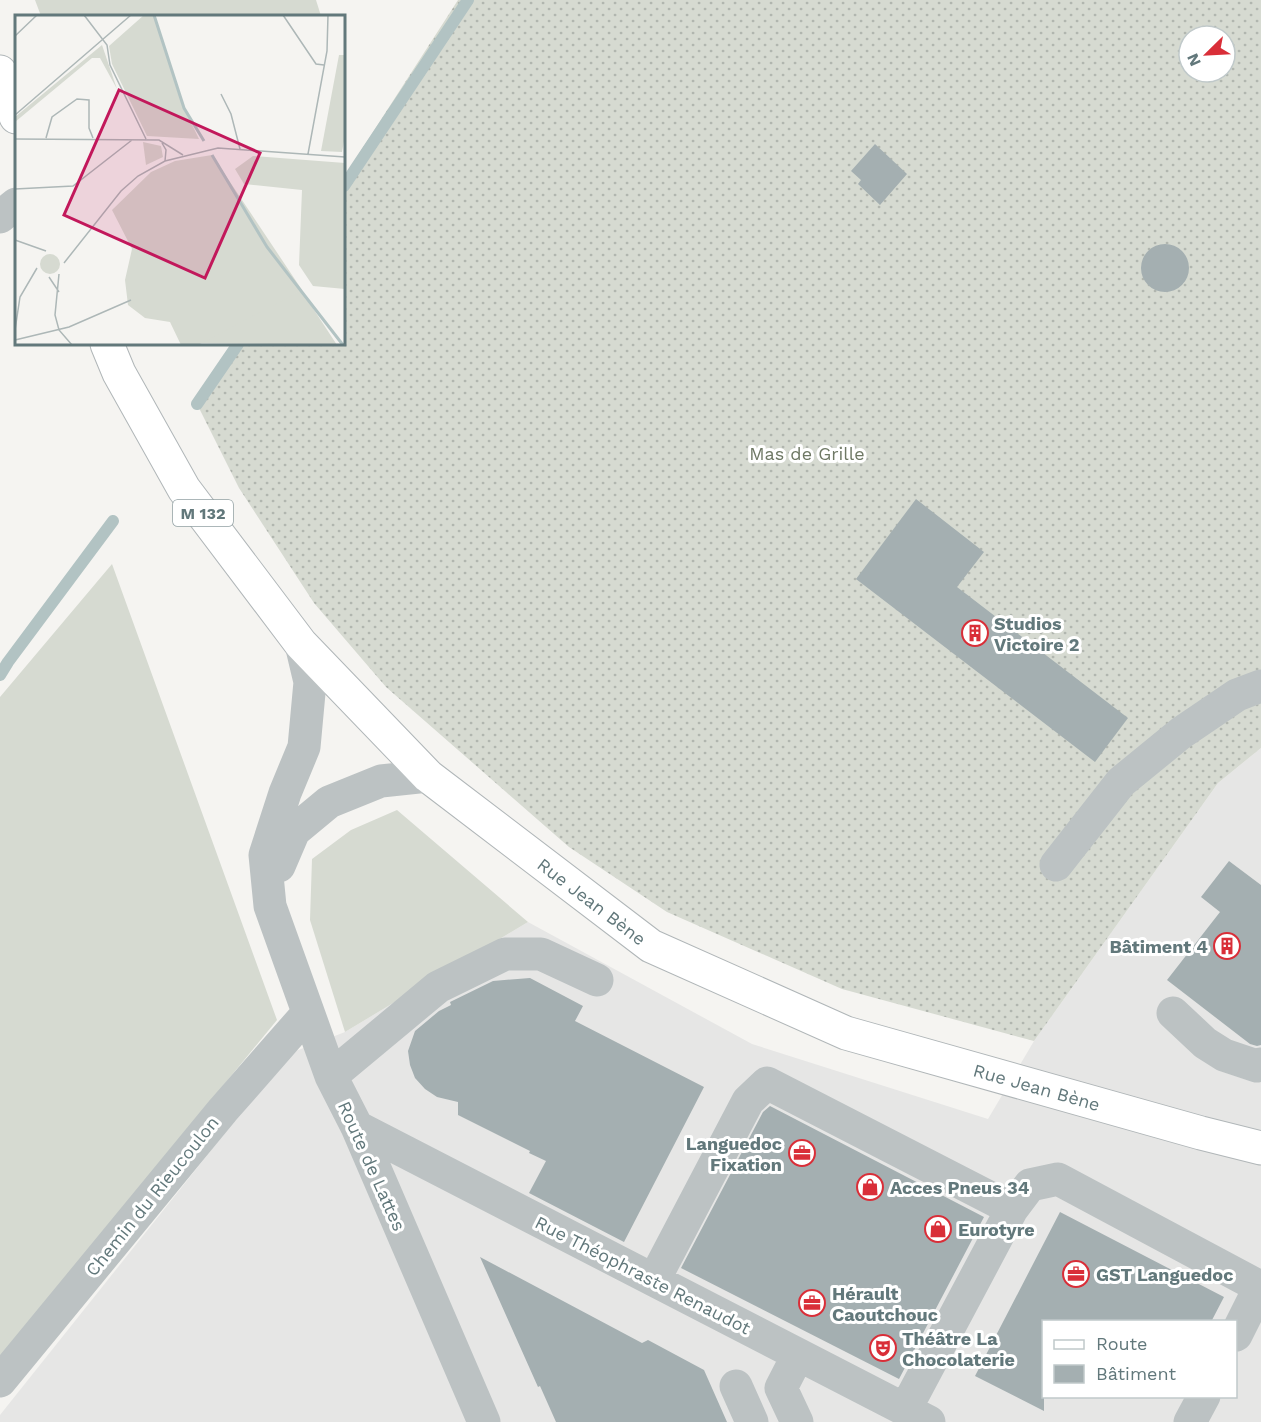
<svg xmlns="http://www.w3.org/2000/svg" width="1261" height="1422" font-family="'Work Sans',sans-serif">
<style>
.built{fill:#e6e6e5;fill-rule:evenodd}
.grass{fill:#d6dad1}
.garden{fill:url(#garden-dots);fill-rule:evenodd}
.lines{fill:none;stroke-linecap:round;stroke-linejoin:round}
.stream{stroke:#b2c3c3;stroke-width:12}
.building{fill:#a4afb1}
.major-casing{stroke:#b0b6b8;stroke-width:35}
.minor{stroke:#bcc2c3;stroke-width:33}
.major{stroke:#fff;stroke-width:33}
.labels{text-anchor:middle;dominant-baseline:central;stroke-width:6;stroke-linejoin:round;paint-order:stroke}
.shield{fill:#fff;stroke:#91a0a3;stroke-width:1.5}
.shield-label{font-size:16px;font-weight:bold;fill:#62787b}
.park-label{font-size:18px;fill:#6e7864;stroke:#fff}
.poi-label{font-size:18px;font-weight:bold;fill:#62787b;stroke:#fff;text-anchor:start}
.street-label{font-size:18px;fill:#62787b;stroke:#fff}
.inset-river{fill:none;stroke:#b2c3c3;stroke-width:3}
.inset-road{fill:none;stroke:#adb7b7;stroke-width:1.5}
.view{fill:#c2185b;fill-opacity:0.15;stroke:#c2185b;stroke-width:3}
.inset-edge{fill:none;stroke:#62787b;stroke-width:3}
</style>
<defs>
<pattern id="garden-dots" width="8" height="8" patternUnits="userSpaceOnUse" patternTransform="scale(1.5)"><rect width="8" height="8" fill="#d6dad1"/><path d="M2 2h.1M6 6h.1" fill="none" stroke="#b1b6af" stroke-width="1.8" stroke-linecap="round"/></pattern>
</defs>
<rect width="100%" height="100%" fill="#f5f4f1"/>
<!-- built -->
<path class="built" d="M1261,748V1422H0V1415L288,1054L345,1032L528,922L752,1044L988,1119L1034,1041L1218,783ZM1044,1322H1236V1396H1044Z"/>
<!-- grass -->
<path class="grass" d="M35,0H316L321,16H41Z
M112,564L277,1020L0,1358V697Z
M397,810L528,922L345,1032L310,920L312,859L351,830Z"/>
<!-- garden -->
<path class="garden" d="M458,0H1261V748L1218,783L1034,1041L842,989L667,912L569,847L386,687L314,603L239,488L197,404L236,344H344V177ZM1189,36H1225V72H1189Z"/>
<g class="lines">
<!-- stream -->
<path class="stream" d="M344,186L468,0
M197,404L238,344
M0,675L8,662L113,521"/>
</g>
<!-- building -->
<path class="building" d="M875,144L907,174L880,205L858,184L861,180L851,171Z
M1141 268a24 24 0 1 1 48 0a24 24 0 1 1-48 0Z
M916,499L984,552L957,587L1128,718L1095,762L856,579Z
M1229,861L1261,885V1045L1257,1046L1250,1044L1167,980L1220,912L1201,897Z
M530,978L583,1006L575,1021L704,1087L624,1242L529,1193L546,1161L529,1153L530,1151L458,1115V1102L437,1097L425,1089L415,1078L410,1065L408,1051L415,1031L439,1011L451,1005L450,1002L493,981Z
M770,1106L984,1217L899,1379L681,1268L763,1112Z
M1060,1212L1224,1297L1211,1322H1044V1411L975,1376Z
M480,1257L642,1343L648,1340L704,1370L727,1422H556L540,1386L538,1387Z"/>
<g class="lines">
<defs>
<g id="major">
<path d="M0,72L16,117"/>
<path id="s1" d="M107,344L119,373L184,489L301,644L428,776L651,946L846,1033L1201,1133L1261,1148"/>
</g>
</defs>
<!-- major casing -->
<use href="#major" class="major-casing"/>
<!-- minor -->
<path class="minor" d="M0,217L16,204
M301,644L310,682L304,747L285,793L265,855L270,906L331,1076L357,1127L484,1422
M1056,865L1121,782L1181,733L1237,695L1261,686
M279,866L294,831L329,802L381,781L428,776
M1173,1013L1205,1043L1224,1055L1257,1066L1261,1064
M331,1076L438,987L505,954H541L597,980
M357,1127L929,1422
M654,1280L748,1101L767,1083L1012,1209
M0,1381L223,1110L308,1013
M736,1386L752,1422
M905,1410L1012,1209L1030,1185L1058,1179L1260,1287L1236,1335
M797,1422L781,1388L798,1355
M1190,1422L1204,1396"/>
<!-- major -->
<use href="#major" class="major"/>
</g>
<!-- icons -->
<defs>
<symbol id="building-ring" viewBox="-11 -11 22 22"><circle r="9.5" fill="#fff" stroke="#d92e38" stroke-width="1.5"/><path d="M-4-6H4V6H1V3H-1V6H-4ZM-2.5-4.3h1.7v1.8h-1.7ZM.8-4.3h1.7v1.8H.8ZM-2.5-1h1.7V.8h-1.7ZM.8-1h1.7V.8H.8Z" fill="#d92e38"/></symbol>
<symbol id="office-ring" viewBox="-11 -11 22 22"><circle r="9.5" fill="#fff" stroke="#d92e38" stroke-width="1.5"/><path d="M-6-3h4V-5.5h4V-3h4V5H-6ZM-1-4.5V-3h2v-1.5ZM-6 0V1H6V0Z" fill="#d92e38"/></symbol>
<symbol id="shop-ring" viewBox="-11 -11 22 22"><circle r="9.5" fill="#fff" stroke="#d92e38" stroke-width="1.5"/><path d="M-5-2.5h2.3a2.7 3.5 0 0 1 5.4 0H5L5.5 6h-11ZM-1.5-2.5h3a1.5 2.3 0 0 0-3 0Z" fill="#d92e38"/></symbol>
<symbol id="theatre-ring" viewBox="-11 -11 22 22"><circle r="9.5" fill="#fff" stroke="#d92e38" stroke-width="1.5"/><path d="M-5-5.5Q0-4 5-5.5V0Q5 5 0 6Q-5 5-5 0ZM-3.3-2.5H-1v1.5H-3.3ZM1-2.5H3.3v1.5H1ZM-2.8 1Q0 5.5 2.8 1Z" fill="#d92e38"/></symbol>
</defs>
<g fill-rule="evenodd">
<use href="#building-ring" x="960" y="618" width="30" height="30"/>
<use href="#building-ring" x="1212" y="931" width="30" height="30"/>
<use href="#office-ring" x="787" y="1138" width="30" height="30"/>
<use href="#shop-ring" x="855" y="1172" width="30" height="30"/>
<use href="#shop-ring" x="923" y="1214" width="30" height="30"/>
<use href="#office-ring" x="1061" y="1259" width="30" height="30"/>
<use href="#office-ring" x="797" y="1288" width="30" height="30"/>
<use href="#theatre-ring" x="868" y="1333" width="30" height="30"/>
</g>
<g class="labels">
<!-- shield labels -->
<rect class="shield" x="173" y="500" width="60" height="26" rx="4.5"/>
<g class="shield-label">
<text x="203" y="513">M 132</text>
</g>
<!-- park labels -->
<g class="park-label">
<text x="807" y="453">Mas de Grille</text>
</g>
<!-- poi labels -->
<g class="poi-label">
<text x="994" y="623">Studios<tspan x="994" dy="21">Victoire 2</tspan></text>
<text x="1208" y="946" text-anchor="end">Bâtiment 4</text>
<text x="782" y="1143" text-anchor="end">Languedoc<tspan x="782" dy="21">Fixation</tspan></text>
<text x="890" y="1187">Acces Pneus 34</text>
<text x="958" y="1229">Eurotyre</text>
<text x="1096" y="1274">GST Languedoc</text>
<text x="832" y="1293">Hérault<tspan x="832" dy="21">Caoutchouc</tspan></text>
<text x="902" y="1338">Théâtre La<tspan x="902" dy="21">Chocolaterie</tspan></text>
</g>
<!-- street labels -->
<g class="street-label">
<text stroke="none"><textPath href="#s1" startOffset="748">Rue Jean Bène</textPath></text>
<text stroke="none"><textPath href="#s1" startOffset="1234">Rue Jean Bène</textPath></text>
<text transform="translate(372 1166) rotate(66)">Route de Lattes</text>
<text transform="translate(152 1196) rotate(-51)">Chemin du Rieucoulon</text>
<text transform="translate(643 1275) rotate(27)">Rue Théophraste Renaudot</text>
</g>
</g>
<!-- overview -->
<g transform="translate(15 15)">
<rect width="330" height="330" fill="#f5f4f1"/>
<path d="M129,0H139L169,93L184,124L132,121L97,49L94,31ZM324,40H330V121L327,137L306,136ZM128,127L146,131L148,142L131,150ZM238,141L330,148V274L298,271L284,250L287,175L229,169L220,154ZM25 249a10 10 0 1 1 20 0a10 10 0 1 1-20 0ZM286,275L322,330L182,328Z" fill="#d6dad1"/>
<path d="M87,30L102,74L85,43H77L0,107V102Z" fill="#d6dad1"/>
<path d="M197,140L287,275L183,330H166L155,307L130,303L113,290L110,265L117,234L97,195L136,157L160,146Z" fill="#d6dad1"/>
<path class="inset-river" d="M139,0L169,93L189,126M197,140L252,232L328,330"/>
<path class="inset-road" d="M69,0L92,30L95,50L131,124M268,0L301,49L309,50M0,21L22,0M206,79L216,99L225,134M0,100L116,0M31,123L37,102L62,84L74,85V113L78,123M0,124L144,125L168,140M147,128L151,135L150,146M293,139L312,36L313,0M0,174L58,171L117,125M0,225L31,236M49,248L106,176L123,161L150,146L203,133L330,142M44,259L40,300L44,315L57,330M34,262L44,277M0,315L5,282L22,253M0,325L54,312L116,285"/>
<path class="view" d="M104,75L245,138L190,263L49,200Z"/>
<rect width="330" height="330" class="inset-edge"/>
</g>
<!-- legend -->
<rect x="1042" y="1320" width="195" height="78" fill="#ffffff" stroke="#c0c9ca" stroke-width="1.5"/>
<rect x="1054" y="1340" width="30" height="9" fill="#ffffff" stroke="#c0c9ca" stroke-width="1.5"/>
<text x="1096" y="1350" font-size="18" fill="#62787b">Route</text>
<rect x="1054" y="1365" width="30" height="18" fill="#a4afb1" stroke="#c0c9ca" stroke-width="1.5"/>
<text x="1096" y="1380" font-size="18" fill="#62787b">Bâtiment</text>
<!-- north arrow -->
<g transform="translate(1207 54) rotate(246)"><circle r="28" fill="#ffffff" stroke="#c0c9ca" stroke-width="1.5"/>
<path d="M0-4.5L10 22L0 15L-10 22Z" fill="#d92e38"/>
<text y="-9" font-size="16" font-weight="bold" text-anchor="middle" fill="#62787b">N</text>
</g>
</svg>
